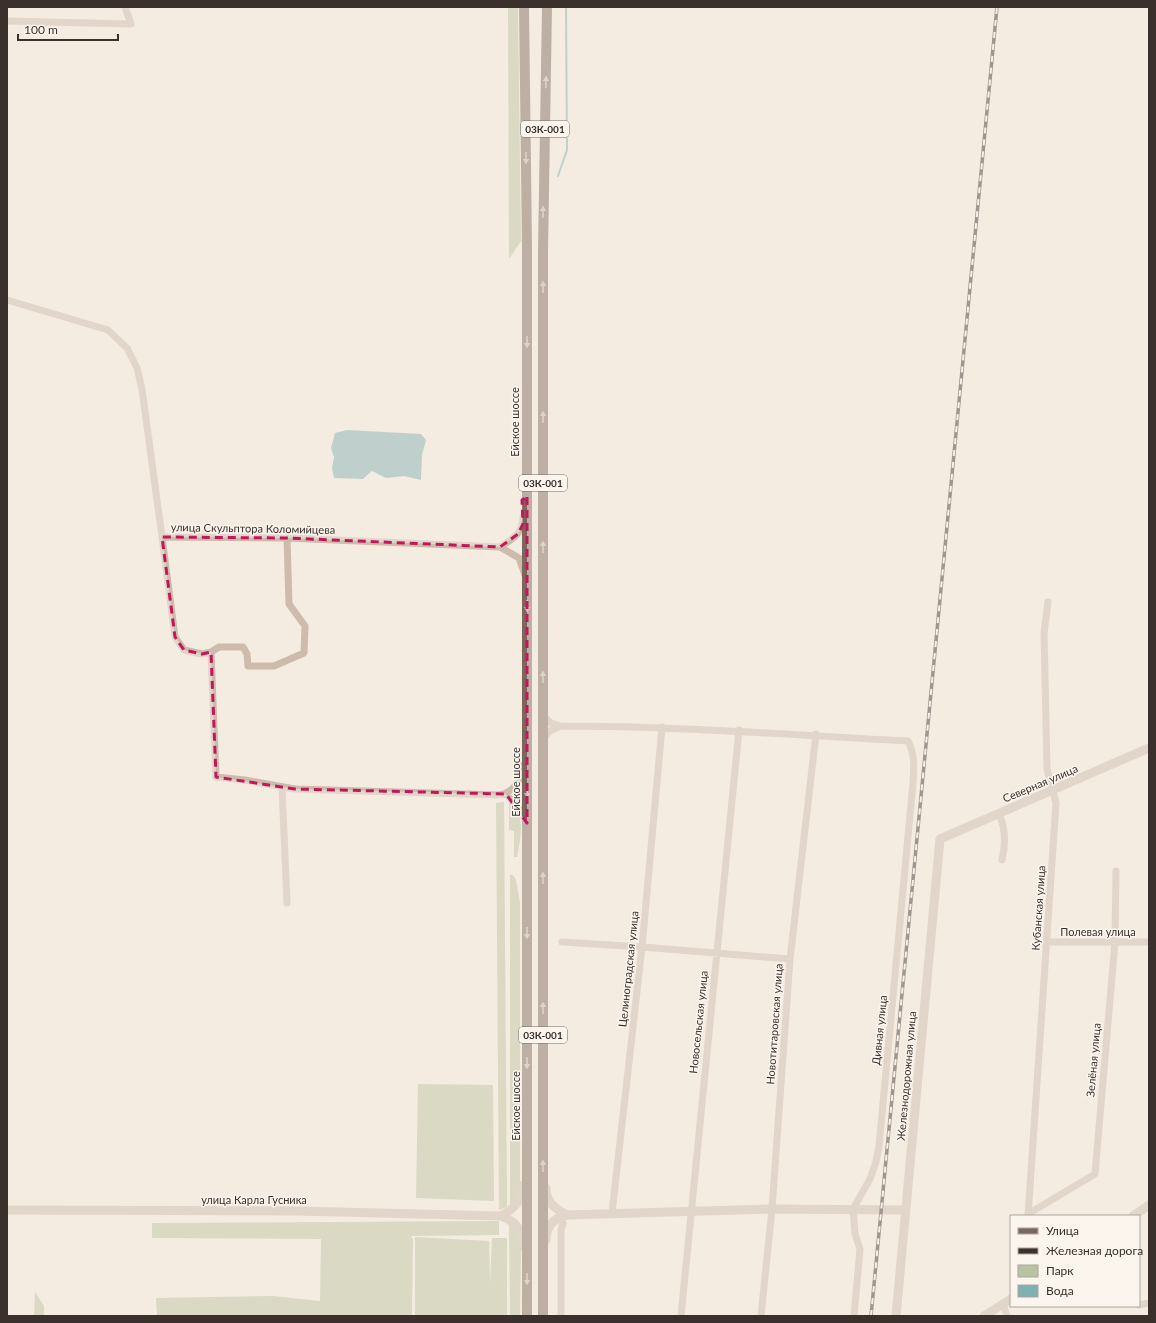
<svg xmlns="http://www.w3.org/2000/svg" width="1156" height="1323" font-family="Lato,sans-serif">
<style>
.green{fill:#b8c4a0}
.water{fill:#7fb0b2}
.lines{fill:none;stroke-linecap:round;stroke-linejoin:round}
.stream{stroke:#7fb0b2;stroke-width:2}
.minor{stroke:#cdbbac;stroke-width:7}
.tertiary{stroke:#cdbbac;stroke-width:9}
.primary{stroke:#7d675c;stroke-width:10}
.rail-casing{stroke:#3b302b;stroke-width:3.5}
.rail{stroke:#fbf5ee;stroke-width:2;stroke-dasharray:6;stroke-linecap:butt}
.oneway{fill:#c2b5ac}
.marked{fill:none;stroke:#c2185b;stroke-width:3;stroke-dasharray:8 5;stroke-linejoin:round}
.labels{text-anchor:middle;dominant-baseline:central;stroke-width:3;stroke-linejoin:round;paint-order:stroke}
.shield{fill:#fbf5ee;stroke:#756b66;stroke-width:1}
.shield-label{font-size:10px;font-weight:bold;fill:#3b302b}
.street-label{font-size:11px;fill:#3b302b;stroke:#fbf5ee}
</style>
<rect width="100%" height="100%" fill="#f4ebe1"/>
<!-- green -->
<path class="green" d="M508,7H518L521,241L509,259Z
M504,802L507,1207L499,1210L496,803Z
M509,802C527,812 520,840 517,857H514V831L509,830Z
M510,875H513L516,880L520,903V1188L519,1193L510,1205Z
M418,1084L493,1085L494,1201L416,1198Z
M499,1221V1235L411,1236L413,1240L412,1316H157L156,1298L273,1296L320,1301L321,1239L152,1238V1223Z
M509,1223L516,1229L521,1247L520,1316H510Z
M415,1237L489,1241L490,1285L492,1238H507V1316H415Z
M35,1292L44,1306V1316H34Z"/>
<!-- water -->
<path class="water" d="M347,430L421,434L426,440L422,455L421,480L404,476L386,478L372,471L363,479L334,478L332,468L334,457L331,448L335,433Z"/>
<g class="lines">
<!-- stream -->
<path class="stream" d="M558,176L567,150L566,7"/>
<!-- minor -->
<path class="minor" d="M7,21L131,24L125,7
M7,300L108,330L127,348L137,368L142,389L162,537L287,538L500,547C513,539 523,533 523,517
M162,537L175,637L184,650L202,654L211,652
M287,538L289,604L305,626L304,653L274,666H248L247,654L243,647H219L211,652L216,777L245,780L295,789L498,795C512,794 523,780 523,765
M500,547L519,558L525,575
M543,716L551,723L560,726C676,726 792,735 908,741C915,754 914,768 913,783L879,1146L876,1162L870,1179L853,1209L855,1234L860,1249L854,1316
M542,740L550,731L560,726
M282,787L287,903
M506,794L518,807L526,821
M999,814C1006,829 1006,843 1002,860
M562,942L642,947L790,959
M1047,942H1149
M612,1213L642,947L662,727
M1028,1214L1095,1174L1115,942L1116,871
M1028,1216L1056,803L1047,769L1044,633L1048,602
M1003,1304L1007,1316
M1139,1305L1149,1303
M561,1316V1230L563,1223
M681,1316L739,730
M761,1316L772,1209L790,959L816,734"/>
<!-- tertiary -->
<path class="tertiary" d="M546,1188C546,1202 555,1209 567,1215
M7,1210L296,1211L501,1216C521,1224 518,1229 524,1247
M501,1216C514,1209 523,1200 523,1185
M1133,1216L1149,1205
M546,1240C546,1226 554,1218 567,1215L772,1209L905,1210
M896,1316L940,839L1149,748
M984,1316L1011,1299"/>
<!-- primary -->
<path class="primary" d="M524,7L527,247V1316
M543,1316V251L547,7"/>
<defs>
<path id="rail" d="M871,1316L997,7"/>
</defs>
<!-- rail casing -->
<use href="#rail" class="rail-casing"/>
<!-- rail -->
<use href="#rail" class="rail"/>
</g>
<!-- one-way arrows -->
<defs><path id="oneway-solid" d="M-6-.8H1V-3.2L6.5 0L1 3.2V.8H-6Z"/></defs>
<g class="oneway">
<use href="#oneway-solid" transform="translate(546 82) rotate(-89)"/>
<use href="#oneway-solid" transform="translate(526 158) rotate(89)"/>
<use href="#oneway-solid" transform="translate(543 212) rotate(-89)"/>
<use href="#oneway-solid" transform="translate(543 287) rotate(-90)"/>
<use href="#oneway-solid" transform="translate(527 342) rotate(90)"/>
<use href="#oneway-solid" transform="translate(543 417) rotate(-90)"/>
<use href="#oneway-solid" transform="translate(543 547) rotate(-90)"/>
<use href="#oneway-solid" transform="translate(527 606) rotate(90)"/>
<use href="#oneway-solid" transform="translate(543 677) rotate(-90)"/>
<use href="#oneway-solid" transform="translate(527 792) rotate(90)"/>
<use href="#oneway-solid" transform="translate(543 878) rotate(-90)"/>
<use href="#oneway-solid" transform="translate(527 933) rotate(90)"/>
<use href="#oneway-solid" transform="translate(543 1008) rotate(-90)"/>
<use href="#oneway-solid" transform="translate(527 1063) rotate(90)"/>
<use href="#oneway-solid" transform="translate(543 1166) rotate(-90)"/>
<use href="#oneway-solid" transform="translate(527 1279) rotate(90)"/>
</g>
<!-- marked area -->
<path d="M0 0H1156V1323H0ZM527,497V823L506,794L295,789L216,777L211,652L202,654L184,650L175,637L162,537L287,538L500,547L518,534L523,524L522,500Z" fill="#f4ebe1" fill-opacity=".55" fill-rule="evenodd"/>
<path class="marked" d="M527,497V823L506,794L295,789L216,777L211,652L202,654L184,650L175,637L162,537L287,538L500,547L518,534L523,524L522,500Z"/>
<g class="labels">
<!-- shield labels -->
<g class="shield">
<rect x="521" y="121" width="48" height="16" rx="3"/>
<rect x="519" y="475" width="48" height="16" rx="3"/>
<rect x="519" y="1027" width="48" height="16" rx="3"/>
</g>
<g class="shield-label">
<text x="545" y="129">03К-001</text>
<text x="543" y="483">03К-001</text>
<text x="543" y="1035">03К-001</text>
</g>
<!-- street labels -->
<g class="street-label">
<text transform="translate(514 422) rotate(-90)">Ейское шоссе</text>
<text transform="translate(253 528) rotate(1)">улица Скульптора Коломийцева</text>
<text transform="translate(515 782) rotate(-90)">Ейское шоссе</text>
<text transform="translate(1040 783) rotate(-23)">Северная улица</text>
<text transform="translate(1038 908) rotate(-86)">Кубанская улица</text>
<text x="1098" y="931">Полевая улица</text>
<text transform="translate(628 969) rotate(-84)">Целиноградская улица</text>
<text transform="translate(698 1022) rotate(-84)">Новосельская улица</text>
<text transform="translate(774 1024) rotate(-86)">Новотитаровская улица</text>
<text transform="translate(879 1030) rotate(-84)">Дивная улица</text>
<text transform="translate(1093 1060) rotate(-85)">Зелёная улица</text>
<text transform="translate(906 1076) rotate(-85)">Железнодорожная улица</text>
<text transform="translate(515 1106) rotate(-90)">Ейское шоссе</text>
<text x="254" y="1199">улица Карла Гусника</text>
</g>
</g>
<!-- border -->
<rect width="1156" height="1323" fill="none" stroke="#3b302b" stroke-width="16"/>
<!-- legend -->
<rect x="1010" y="1215" width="130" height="92" fill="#fbf5ee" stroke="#aea6a0"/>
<rect x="1018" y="1228" width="20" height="6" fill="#7d675c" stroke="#aea6a0"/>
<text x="1046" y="1235" font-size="12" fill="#3b302b">Улица</text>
<rect x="1018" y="1248" width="20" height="6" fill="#3b302b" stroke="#aea6a0"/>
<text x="1046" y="1255" font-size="12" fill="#3b302b">Железная дорога</text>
<rect x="1018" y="1265" width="20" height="12" fill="#b8c4a0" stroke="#aea6a0"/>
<text x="1046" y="1275" font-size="12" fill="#3b302b">Парк</text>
<rect x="1018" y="1285" width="20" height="12" fill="#7fb0b2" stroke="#aea6a0"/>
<text x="1046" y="1295" font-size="12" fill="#3b302b">Вода</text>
<!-- scale -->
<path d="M18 34v6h100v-6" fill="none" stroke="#3b302b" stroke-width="2"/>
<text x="24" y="34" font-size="12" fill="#3b302b" stroke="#fbf5ee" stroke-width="3" paint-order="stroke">100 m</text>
</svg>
